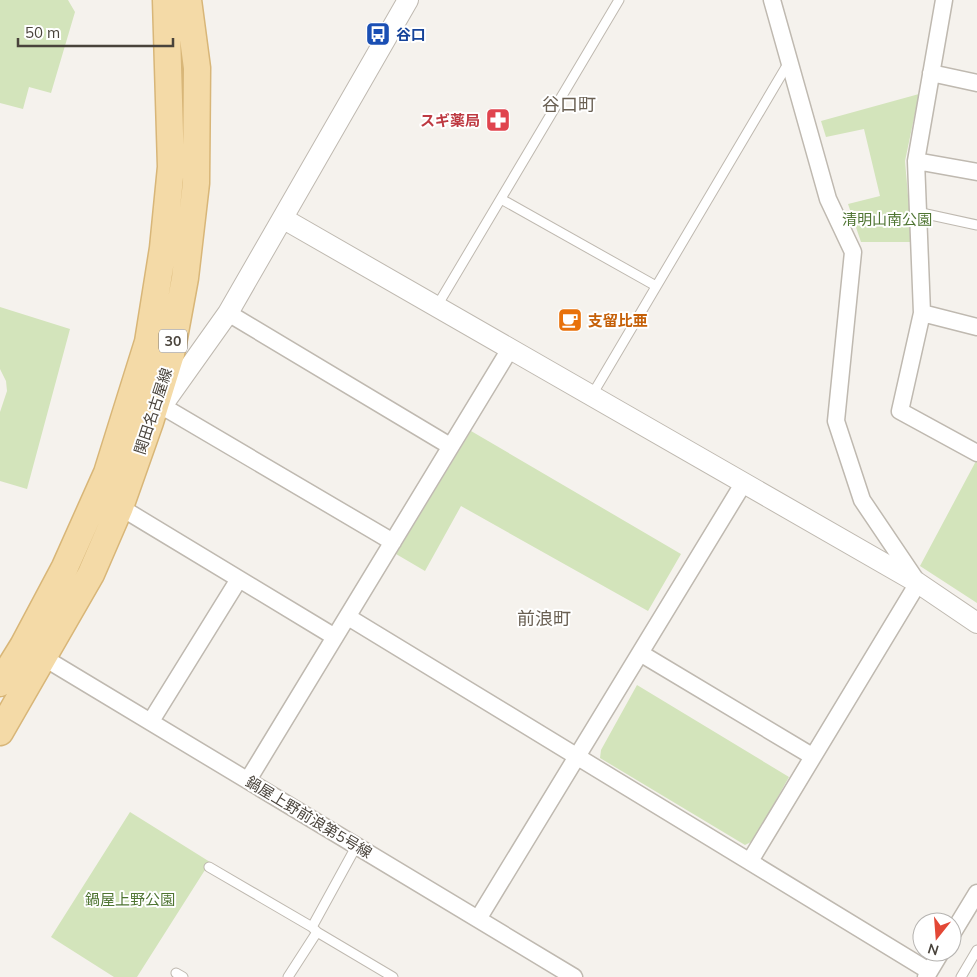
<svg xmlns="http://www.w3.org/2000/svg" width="977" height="977" font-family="Mulish,'Noto Sans JP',sans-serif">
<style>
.green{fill:#d3e4bb}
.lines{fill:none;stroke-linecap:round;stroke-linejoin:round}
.service-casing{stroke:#bfb9b0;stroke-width:11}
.minor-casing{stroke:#bfb9b0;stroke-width:19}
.tertiary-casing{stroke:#bfb9b0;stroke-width:22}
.primary-casing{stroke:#d8b678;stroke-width:29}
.service{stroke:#fff;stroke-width:9}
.minor{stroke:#fff;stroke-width:16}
.tertiary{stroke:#fff;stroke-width:20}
.primary{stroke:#f4daa7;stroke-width:26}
.labels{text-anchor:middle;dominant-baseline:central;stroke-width:4;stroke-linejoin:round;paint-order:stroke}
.shield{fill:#fff;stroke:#807b76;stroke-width:1}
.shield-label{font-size:14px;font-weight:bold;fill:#49433b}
.transit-label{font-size:15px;font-weight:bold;fill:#164399;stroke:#fff;text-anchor:start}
.health-label{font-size:15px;font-weight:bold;fill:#be3a42;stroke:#fff;text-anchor:end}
.park-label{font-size:15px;fill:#4f7533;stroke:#fff}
.food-label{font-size:15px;font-weight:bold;fill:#c56008;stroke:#fff;text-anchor:start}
.street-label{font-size:15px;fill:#49433b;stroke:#fff}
.quarter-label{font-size:18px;fill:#6a6053;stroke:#fff}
</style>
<rect width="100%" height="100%" fill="#f5f2ed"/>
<!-- green -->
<path class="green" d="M0,0H68L75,12L51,93L29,87L23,109L0,103Z
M919,94L905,161L912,242H861L848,204L880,196L864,129L826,137L821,121Z
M0,307L70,329L27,489L0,481V412L7,391L6,381L0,369Z
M471,431L681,554L648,611L461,506L425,571L396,554Z
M976,461L977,462V603L920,566Z
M637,685L789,777L753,841L745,845L600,758L601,750Z
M130,812L210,862L137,977H114L51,937Z"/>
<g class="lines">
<defs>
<path id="service" d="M501,199L656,286
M917,212L977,225
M437,306L619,0
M592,395L789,62
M209,867L312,927
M317,932L393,977
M176,973L183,977
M288,977L317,932L312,927L357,845
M961,977L977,950"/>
<path id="minor" d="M944,0L916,161L922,313L900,411L977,453
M931,73L977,83
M916,161L977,172
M228,313L450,446
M922,313L977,327
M162,406L393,542
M120,507L335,637
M348,617L929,971
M36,653L574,977
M640,653L812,756
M151,721L239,579
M248,780L510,349
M750,861L918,583L862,500L836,421L853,252L828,199L772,0
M478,919L743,484
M952,934L977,893
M926,977L941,952"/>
<path id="tertiary" d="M284,219L918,583L977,623
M159,410L228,313L408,0"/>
<path id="primary" d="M0,683L23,646L65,567L107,473L148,342L163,248L171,167L166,0
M0,732L91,574L120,507L150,422L171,354L185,278L196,183L197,68L188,0"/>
</defs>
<!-- service casing -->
<use href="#service" class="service-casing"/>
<!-- minor casing -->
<use href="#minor" class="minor-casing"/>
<!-- tertiary casing -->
<use href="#tertiary" class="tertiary-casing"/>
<!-- primary casing -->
<use href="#primary" class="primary-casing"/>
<!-- service -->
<use href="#service" class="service"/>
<!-- minor -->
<use href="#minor" class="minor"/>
<!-- tertiary -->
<use href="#tertiary" class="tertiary"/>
<!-- primary -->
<use href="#primary" class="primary"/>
</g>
<!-- icons -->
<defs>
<symbol id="bus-square" viewBox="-11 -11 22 22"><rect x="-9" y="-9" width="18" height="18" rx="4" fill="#1a4fb4" stroke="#fff"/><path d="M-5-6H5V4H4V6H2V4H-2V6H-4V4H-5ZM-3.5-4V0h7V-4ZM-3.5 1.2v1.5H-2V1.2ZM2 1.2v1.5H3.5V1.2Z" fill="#fff"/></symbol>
<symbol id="pharmacy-square" viewBox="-11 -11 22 22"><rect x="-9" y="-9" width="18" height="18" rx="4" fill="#e0444e" stroke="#fff"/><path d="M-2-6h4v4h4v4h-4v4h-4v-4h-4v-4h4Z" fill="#fff"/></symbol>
<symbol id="cafe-square" viewBox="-11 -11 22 22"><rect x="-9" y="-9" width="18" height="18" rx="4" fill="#e8710a" stroke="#fff"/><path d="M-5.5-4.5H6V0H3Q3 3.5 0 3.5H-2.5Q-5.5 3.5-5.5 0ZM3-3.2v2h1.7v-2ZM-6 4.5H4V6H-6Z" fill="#fff"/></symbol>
</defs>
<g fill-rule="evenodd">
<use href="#bus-square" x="364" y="20" width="28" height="28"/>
<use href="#pharmacy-square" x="484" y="106" width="28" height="28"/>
<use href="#cafe-square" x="556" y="306" width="28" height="28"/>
</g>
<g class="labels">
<!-- shield labels -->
<rect class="shield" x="159" y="329.5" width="28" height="23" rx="4"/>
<g class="shield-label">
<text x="173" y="341">30</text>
</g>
<!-- transit labels -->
<g class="transit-label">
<text x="396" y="34">谷口</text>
</g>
<!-- health labels -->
<g class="health-label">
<text x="480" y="120">スギ薬局</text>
</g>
<!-- park labels -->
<g class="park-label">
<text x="887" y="219">清明山南公園</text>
<text x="130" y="899">鍋屋上野公園</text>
</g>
<!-- food labels -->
<g class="food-label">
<text x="588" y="320">支留比亜</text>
</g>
<!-- street labels -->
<g class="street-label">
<text transform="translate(153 411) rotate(-72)">関田名古屋線</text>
<text transform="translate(309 817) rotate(31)">鍋屋上野前浪第5号線</text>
</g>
<!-- quarter labels -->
<g class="quarter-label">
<text x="569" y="104">谷口町</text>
<text x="544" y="618">前浪町</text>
</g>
</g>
<!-- north arrow -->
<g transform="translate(937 937) rotate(197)"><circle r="24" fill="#ffffff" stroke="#b6b4b1"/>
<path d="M0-4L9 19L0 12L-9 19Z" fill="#e34836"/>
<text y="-8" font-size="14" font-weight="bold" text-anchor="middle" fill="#49433b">N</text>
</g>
<!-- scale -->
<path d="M18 38v8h155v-8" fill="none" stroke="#49433b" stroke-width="2.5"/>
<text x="25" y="38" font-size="15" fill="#49433b" stroke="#ffffff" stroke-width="4" paint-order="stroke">50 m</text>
</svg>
